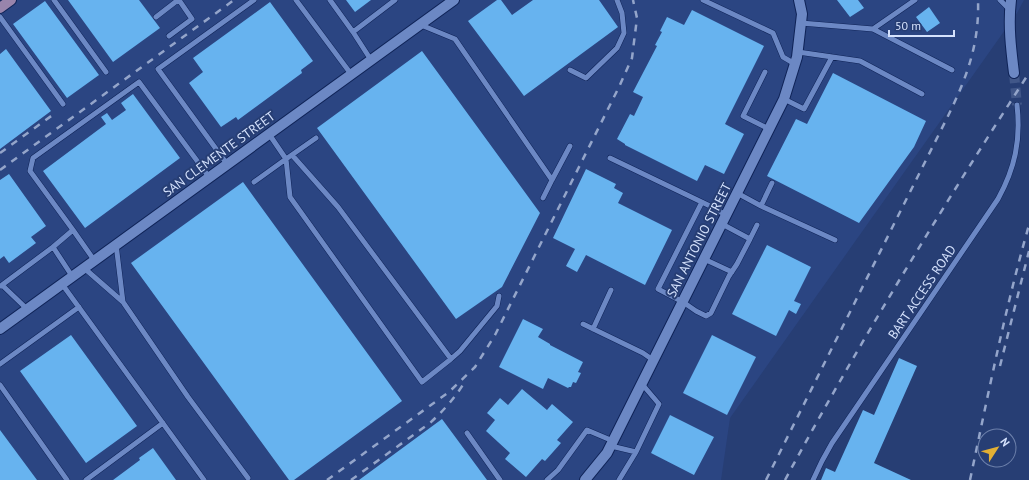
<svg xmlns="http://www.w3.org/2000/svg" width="1029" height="480" font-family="'PT Sans',sans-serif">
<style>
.built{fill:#2b4582}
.building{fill:#67b3ef}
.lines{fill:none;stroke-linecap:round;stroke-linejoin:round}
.street-tunnel{stroke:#415789;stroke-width:10;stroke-dasharray:10 5;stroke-linecap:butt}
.lane-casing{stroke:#0f2357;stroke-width:6}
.street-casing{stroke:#0f2357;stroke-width:12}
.secondary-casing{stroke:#0f2357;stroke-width:12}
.lane{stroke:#6c88c4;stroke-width:5}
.street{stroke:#6c88c4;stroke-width:10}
.secondary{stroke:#9884ac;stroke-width:10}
.rail{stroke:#94a5ca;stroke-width:2.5;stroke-dasharray:7 7;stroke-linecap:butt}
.labels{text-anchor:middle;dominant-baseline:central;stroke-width:4;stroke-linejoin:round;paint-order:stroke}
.street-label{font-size:13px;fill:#d5e2fd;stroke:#273e74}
</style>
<rect width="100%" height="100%" fill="#273e74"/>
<!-- built -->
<path class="built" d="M0,0H1024L1017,13L730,418L721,480H0Z"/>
<!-- building -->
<path class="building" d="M68,0H139L160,28L113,62Z
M346,0H371L355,12Z
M497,0H501L512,15L533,0H599L618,27L524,96L468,21Z
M837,0H858L864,8L850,17Z
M45,1L99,75L67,98L13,24Z
M270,2L313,61L301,70L302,73L238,120L236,117L221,127L189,83L203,72L193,58Z
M929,7L940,23L927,32L916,17Z
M692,10L764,46L725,124L744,134L724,174L705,165L697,181L625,145V144L617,139L630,114L634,116L643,97L633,92L657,46L655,45L662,32L660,31L667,17L684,25Z
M6,49L51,111L0,149V54Z
M422,51L540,213L502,287L456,319L317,128Z
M833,73L926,121L914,147L859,223L767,176L796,119L807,124Z
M133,94L180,158L85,228L43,171L106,124L101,117L107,113L112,120L126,110L121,103Z
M586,169L616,184L614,188L623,193L618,203L672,230L645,285L586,255L577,272L566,266L575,249L553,238Z
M9,174L46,226L31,237L36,243L9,263L4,256L0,259V180Z
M243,182L402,401L294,480H289L131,263Z
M767,245L811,267L794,301L801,304L796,314L789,310L776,336L732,314Z
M523,319L543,329L538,337L550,344V345L583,362L578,372L581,373L576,383L573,382L571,387H569L568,388L548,378L543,389L499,367Z
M71,335L137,426L86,463L20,371Z
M712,335L756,357L727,415L683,393Z
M899,358L917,366L874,463L911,480H821L826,468L835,472L863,410L874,415Z
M522,389L547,410L552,404L573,422L557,440L561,443L545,461L542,459L526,477L505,459L510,453L486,431L495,420L487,413L500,398L508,405Z
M670,415L714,437L694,475L651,453Z
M442,419L487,480H359Z
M0,430L37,480H0Z
M153,448L176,480H113L140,460L139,458Z"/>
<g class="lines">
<!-- street-tunnel -->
<path class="street-tunnel" d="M1014,73L1017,105"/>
<defs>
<path id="lane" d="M54,0L106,72
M296,0L351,74
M330,0L353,32
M703,0L773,33L783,57L795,64
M1000,0L1009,9
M0,17L63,104
M156,17L178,0
M801,23L873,29L952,70
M421,25L455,39L552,180L570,146
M873,29L915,0
M169,36L192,19L179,0
M798,52L860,61L922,94
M371,60L353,32L395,0
M570,70L586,78L617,48L624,33L622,13L617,0
M765,72L743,116L769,129
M784,99L804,109L832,57
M269,134L286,159L316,138
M610,158L710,206L726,215
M227,164L158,69L254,0
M254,182L286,159L290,197L422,382L451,359L338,207L292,155
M737,193L761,206L772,183
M543,198L552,180
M702,202L658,289L683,302L696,311L706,316L711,313L729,276L737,264L750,239L722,224
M761,206L835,240
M73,230L94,260
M750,239L757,225
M116,244L123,302
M53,247L73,230L30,171L33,158L139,82L209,177
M704,259L732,272
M84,268L123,302L188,397L248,478
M62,284L204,480
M2,285L53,247L72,276
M1,286L2,285L27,309
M583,324L643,353L653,360
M593,329L611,290
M451,359L460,351L497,306L499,296
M0,364L79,307
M0,385L67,480
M467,433L500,480
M611,446L636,452L659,404L642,384
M86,480L163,423
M547,480L558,470L587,430L613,441
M619,480L636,452
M813,480L822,461L832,443L998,199C1015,168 1021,140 1017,105"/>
<path id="street" d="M1011,0C1008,25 1011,49 1014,73
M0,329L454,0
M585,480L607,453L784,99L797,57L802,14L799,0"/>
<path id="secondary" d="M0,8L11,0"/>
</defs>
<!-- lane casing -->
<use href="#lane" class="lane-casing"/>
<!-- street casing -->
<use href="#street" class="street-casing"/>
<!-- secondary casing -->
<use href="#secondary" class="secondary-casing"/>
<!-- lane -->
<use href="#lane" class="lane"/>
<!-- street -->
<use href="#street" class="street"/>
<!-- secondary -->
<use href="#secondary" class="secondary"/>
<!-- rail -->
<path class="rail" d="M0,153L54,114
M0,170L234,0
M1000,366L1029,251
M327,480L449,392L475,367L495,335L619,87L632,58L637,18L633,0
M351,480L430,423C443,411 455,398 464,383
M766,480L934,144C958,96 980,56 978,0
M785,480C860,341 943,206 1029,73
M970,480C988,395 1005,309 1029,225"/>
</g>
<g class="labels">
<!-- street labels -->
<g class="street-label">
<text transform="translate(219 154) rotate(-36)">SAN CLEMENTE STREET</text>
<text transform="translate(699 240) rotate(-63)">SAN ANTONIO STREET</text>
<text transform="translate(922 292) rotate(-56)">BART ACCESS ROAD</text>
</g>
</g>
<!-- north arrow -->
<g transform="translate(997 448) rotate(54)"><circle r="19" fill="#273e74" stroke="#6d80ab"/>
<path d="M0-3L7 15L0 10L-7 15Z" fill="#e2af34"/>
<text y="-6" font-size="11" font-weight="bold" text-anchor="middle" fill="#d5e2fd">N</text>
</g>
<!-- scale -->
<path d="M889 30v6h65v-6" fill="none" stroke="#d5e2fd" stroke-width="2"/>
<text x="895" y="30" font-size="12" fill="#d5e2fd" stroke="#273e74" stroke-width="3" paint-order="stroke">50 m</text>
</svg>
